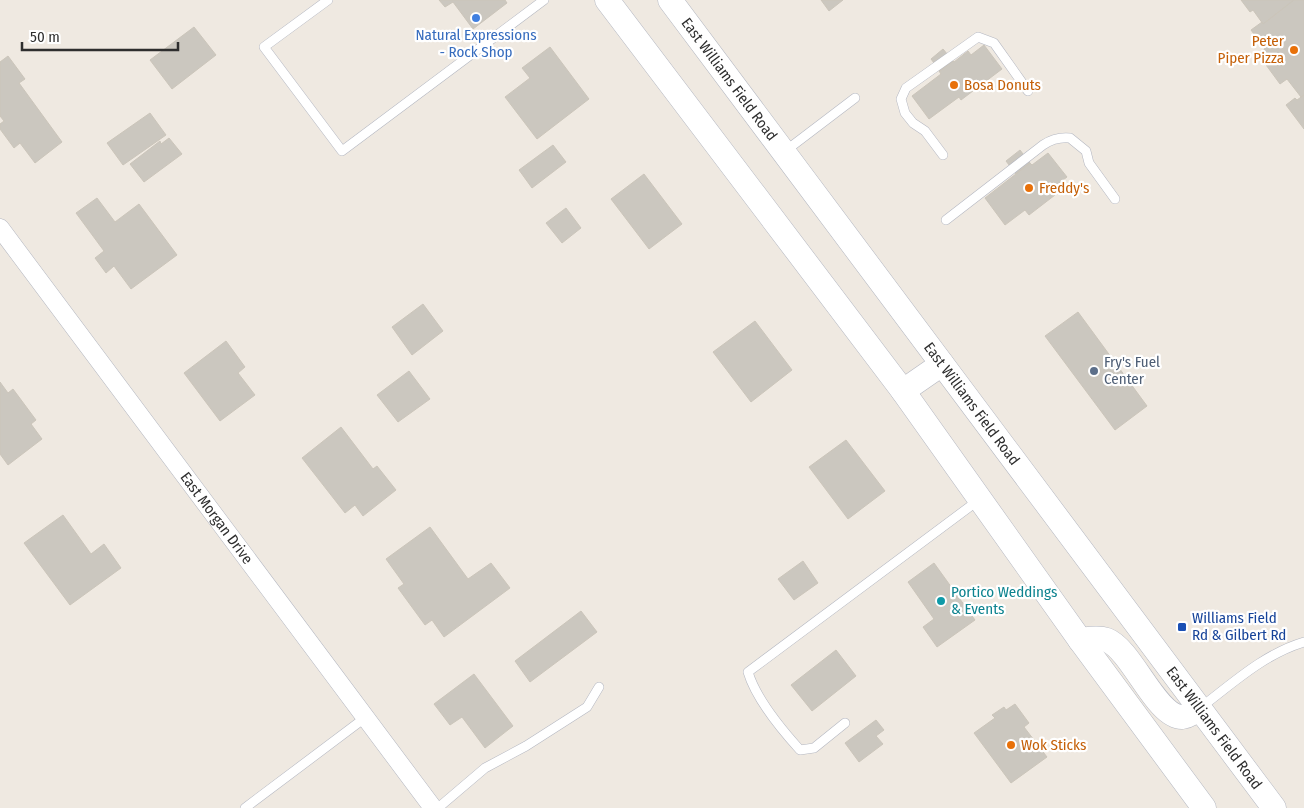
<svg xmlns="http://www.w3.org/2000/svg" width="1304" height="808" font-family="'Fira Sans Condensed',sans-serif">
<style>
.building{fill:#cbc7bf;stroke:#cbc5ba}
.lines{fill:none;stroke-linecap:round;stroke-linejoin:round}
.service-casing{stroke:#b4b7c1;stroke-width:10}
.minor-casing{stroke:#b4b7c1;stroke-width:19}
.secondary-casing{stroke:#b4b7c1;stroke-width:25}
.service{stroke:#fff;stroke-width:9}
.minor{stroke:#fff;stroke-width:18}
.secondary{stroke:#fff;stroke-width:24}
.shop-dot{fill:#3f7fe0;stroke:#fff;stroke-width:2}
.food-dot{fill:#e8710a;stroke:#fff;stroke-width:2}
.service-dot{fill:#5c6f8a;stroke:#fff;stroke-width:2}
.culture-dot{fill:#0f9aa8;stroke:#fff;stroke-width:2}
.transit-dot{fill:#1a4fb4;stroke:#fff;stroke-width:2}
.labels{text-anchor:middle;dominant-baseline:central;stroke-width:4.5;stroke-linejoin:round;paint-order:stroke}
.shop-label{font-size:15px;fill:#366cbe;stroke:#fff}
.food-label{font-size:15px;fill:#c56008;stroke:#fff;text-anchor:start}
.street-label{font-size:15px;fill:#2e2e2e;stroke:#fff}
.service-label{font-size:15px;fill:#4e5e75;stroke:#fff;text-anchor:start}
.culture-label{font-size:15px;fill:#0d838f;stroke:#fff;text-anchor:start}
.transit-label{font-size:15px;fill:#164399;stroke:#fff;text-anchor:start}
</style>
<rect width="100%" height="100%" fill="#efe9e1"/>
<!-- building -->
<path class="building" d="M439,0H505L507,3L473,29L453,2L445,7Z
M821,0H843L829,11Z
M1241,0H1294L1263,24L1253,10L1250,12Z
M1294,0H1304V95L1301,97L1287,79L1280,84L1258,54L1265,49L1251,30L1262,22L1263,24Z
M194,27L216,55L172,89L150,60Z
M984,45L1002,69L961,100L959,97L929,119L912,96L941,74L939,71L953,61L954,62L968,51L971,55Z
M550,47L589,99L537,139L505,97L530,78L522,68Z
M943,49L953,61L940,71L931,59Z
M8,56L25,79L19,83L62,142L35,163L20,143L14,148L0,129V124L4,121L0,116V62Z
M1304,95V129L1286,105L1295,98L1297,100Z
M150,113L166,135L123,165L107,143Z
M169,138L182,154L144,182L130,164L160,141L161,144Z
M553,145L566,162L532,188L519,170Z
M1020,150L1030,163L1016,174L1006,161Z
M1048,153L1067,177L1051,189L1055,195L1029,215L1025,210L1005,225L985,198L1030,163L1032,165Z
M644,174L682,224L649,249L611,199Z
M97,198L115,222L139,204L177,255L131,289L114,266L106,273L95,258L104,251L76,213Z
M566,208L581,228L562,243L546,223Z
M423,304L443,331L412,355L392,327Z
M1078,312L1147,406L1115,430L1045,336Z
M755,321L792,370L751,402L713,352Z
M226,341L245,367L238,373L255,395L220,421L184,373Z
M409,371L430,399L398,422L377,395Z
M0,382L8,393L13,389L36,420L31,424L42,439L8,465L0,454Z
M341,427L373,469L377,466L396,490L363,516L355,505L345,513L302,458Z
M846,440L885,491L848,519L809,467Z
M63,515L91,554L104,544L121,568L70,605L24,543Z
M430,527L468,579L491,563L510,588L444,637L432,620L425,625L398,588L404,584L386,559Z
M803,561L818,583L794,600L778,579Z
M934,563L975,620L937,647L923,627L934,619L908,582Z
M581,611L597,632L530,682L515,661Z
M836,650L856,676L812,711L791,685Z
M474,674L513,726L485,748L462,717L450,725L434,704Z
M1015,704L1029,723L1024,727L1047,757L1011,783L974,733L995,718L992,715L1004,707L1006,710Z
M876,720L884,730L876,736L883,744L859,762L845,743Z"/>
<g class="lines">
<defs>
<path id="service" d="M328,0L264,47L342,151L544,0
M784,152L855,98
M943,155L925,131L913,123L905,113L901,99L906,88L978,37L994,43L1028,91
M946,220L1043,145C1052,139 1060,137 1070,138L1086,151L1089,163L1115,199
M1200,708C1233,683 1264,654 1304,642
M845,723L814,748L800,750C781,729 756,699 748,672L980,499
M245,808L366,717
M438,808L485,768L526,746L587,707L599,687"/>
<g id="minor">
<path id="s1" d="M0,228L433,808"/>
</g>
<g id="secondary">
<path d="M607,0L903,391L1080,640L1204,808"/>
<path id="s2" d="M670,0L1274,808"/>
<path d="M903,391L942,364"/>
<path d="M1080,640C1089,639 1098,637 1107,640C1132,650 1156,717 1182,717C1189,716 1194,712 1199,708"/>
</g>
</defs>
<!-- service casing -->
<use href="#service" class="service-casing"/>
<!-- minor casing -->
<use href="#minor" class="minor-casing"/>
<!-- secondary casing -->
<use href="#secondary" class="secondary-casing"/>
<!-- service -->
<use href="#service" class="service"/>
<!-- minor -->
<use href="#minor" class="minor"/>
<!-- secondary -->
<use href="#secondary" class="secondary"/>
</g>
<!-- markers -->
<circle class="shop-dot" cx="476" cy="18" r="5"/>
<g class="food-dot">
<circle cx="1294" cy="50" r="5"/>
<circle cx="954" cy="85" r="5"/>
<circle cx="1029" cy="188" r="5"/>
<circle cx="1011" cy="745" r="5"/>
</g>
<circle class="service-dot" cx="1094" cy="371" r="5"/>
<circle class="culture-dot" cx="941" cy="601" r="5"/>
<rect class="transit-dot" x="1177" y="622" width="10" height="10" rx="2.5"/>
<g class="labels">
<!-- shop labels -->
<g class="shop-label">
<text x="476" y="35">Natural Expressions<tspan x="476" dy="17">- Rock Shop</tspan></text>
</g>
<!-- food labels -->
<g class="food-label">
<text x="1284" y="41" text-anchor="end">Peter<tspan x="1284" dy="17">Piper Pizza</tspan></text>
<text x="964" y="85">Bosa Donuts</text>
<text x="1039" y="188">Freddy's</text>
<text x="1021" y="745">Wok Sticks</text>
</g>
<!-- street labels -->
<g class="street-label">
<text stroke="none"><textPath href="#s2" startOffset="99">East Williams Field Road</textPath></text>
<text stroke="none"><textPath href="#s2" startOffset="504">East Williams Field Road</textPath></text>
<text stroke="none"><textPath href="#s1" startOffset="362">East Morgan Drive</textPath></text>
<text stroke="none"><textPath href="#s2" startOffset="909">East Williams Field Road</textPath></text>
</g>
<!-- service labels -->
<g class="service-label">
<text x="1104" y="362">Fry's Fuel<tspan x="1104" dy="17">Center</tspan></text>
</g>
<!-- culture labels -->
<g class="culture-label">
<text x="951" y="592">Portico Weddings<tspan x="951" dy="17">&amp; Events</tspan></text>
</g>
<!-- transit labels -->
<g class="transit-label">
<text x="1192" y="618">Williams Field<tspan x="1192" dy="17">Rd &amp; Gilbert Rd</tspan></text>
</g>
</g>
<!-- scale -->
<path d="M22 42v8h156v-8" fill="none" stroke="#2e2e2e" stroke-width="2.5"/>
<text x="30" y="42" font-size="15" fill="#2e2e2e" stroke="#ffffff" stroke-width="4" paint-order="stroke">50 m</text>
</svg>
